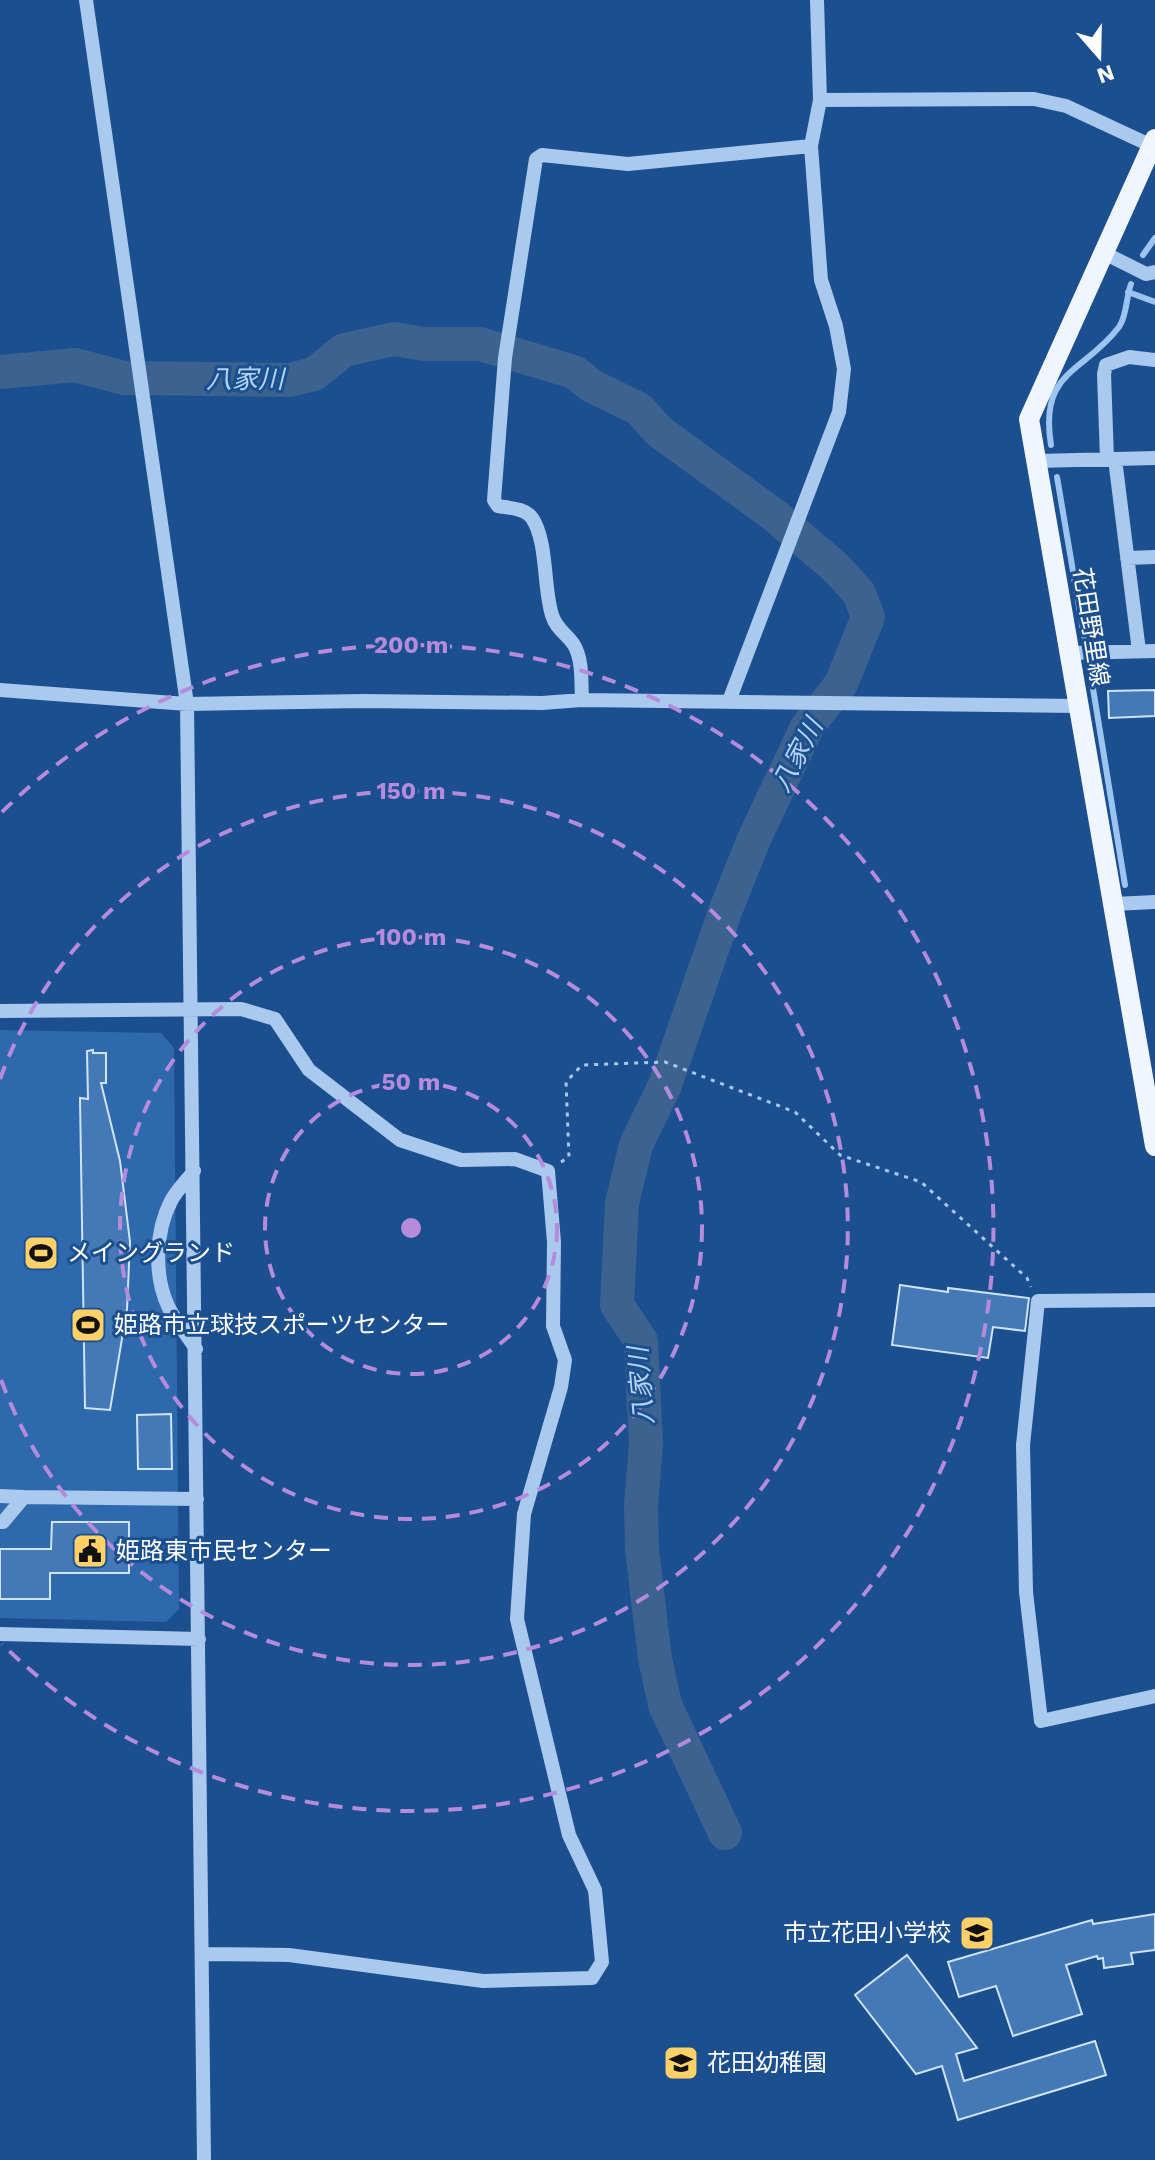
<svg xmlns="http://www.w3.org/2000/svg" width="1155" height="2160" font-family="'Work Sans','Noto Sans JP',sans-serif">
<style>
.green{fill:#2e69ad}
.lines{fill:none;stroke-linecap:round;stroke-linejoin:round}
.stream{stroke:#9cc4f0;stroke-width:6}
.river{stroke:#3c6290;stroke-width:34}
.building{fill:#4478b7;stroke:#cfe3fa;stroke-width:2}
.path{stroke:#a9c9ee;stroke-width:3;stroke-dasharray:4 6;stroke-linecap:butt}
.minor{stroke:#a9c9ee;stroke-width:14}
.major{stroke:#f0f6ff;stroke-width:20}
.ring{fill:none;stroke:#b68bdc;stroke-width:4;stroke-dasharray:14 10}
.labels{text-anchor:middle;dominant-baseline:central;stroke-width:6;stroke-linejoin:round;paint-order:stroke}
.street-label{font-size:24px;fill:#fff;stroke:#1b4f8f}
.poi-label{font-size:24px;fill:#fff;stroke:#1b4f8f;text-anchor:start}
.water-label{font-size:26px;font-style:italic;fill:#b5d3f5;stroke:#1b4f8f}
.centre{fill:#b68bdc;stroke:#1b4f8f;stroke-width:4}
.ring-label{font-size:24px;text-anchor:middle;font-weight:bold;fill:#b68bdc;stroke:#1b4f8f;stroke-width:6;stroke-linejoin:round;paint-order:stroke}
</style>
<rect width="100%" height="100%" fill="#1b4f8f"/>
<!-- green -->
<path class="green" d="M0,1030L161,1033L174,1048L179,1609L166,1622L0,1618Z"/>
<g class="lines">
<!-- stream -->
<path class="stream" d="M1143,255L1155,238
M1128,292L1155,302
M1051,445C1039,370 1083,374 1119,327C1127,316 1126,297 1131,284
M1057,477L1084,636
M1090,670L1125,885"/>
<!-- river -->
<path class="river" d="M0,372L75,365L124,378L289,380L314,374L344,350L394,339L425,344H480L574,372L592,386L639,409L660,432L774,515L835,567L859,593L868,617L841,684L807,727L754,839L726,909L665,1085L636,1145L622,1203L617,1305L641,1341L646,1444L641,1505L642,1550L655,1658L665,1705L725,1833"/>
</g>
<!-- building -->
<path class="building" d="M1155,690V716L1109,718L1108,691Z
M93,1050V1053H106V1083H101L120,1161L130,1242L127,1309L110,1410L85,1408L80,1098L88,1099L87,1051Z
M900,1285L948,1292V1288L1029,1298L1025,1331L993,1327L988,1358L892,1345Z
M171,1414L172,1469H138L137,1415Z
M52,1522H129V1573H50V1599H0V1549H51Z
M1155,1914V1950L1131,1953L1133,1964L1104,1968L1103,1958L1098,1959L1097,1956L1066,1965L1082,2014L1013,2036L996,1986L959,1997L948,1962L1092,1920L1093,1924Z
M907,1955L977,2048L956,2054L964,2081L1095,2041L1106,2075L958,2120L942,2066L916,2074L855,1995Z"/>
<g class="lines">
<!-- path -->
<path class="path" d="M561,1162L569,1157L566,1082L582,1065L665,1062L795,1112L840,1155L921,1182L1027,1278L1031,1287"/>
<!-- minor -->
<path class="minor" d="M86,0L187,704L204,2160
M820,100L1034,99L1066,106L1152,146
M1104,253L1146,274L1155,272
M1107,459L1104,374L1106,365L1129,357L1155,360
M1115,459L1139,651
M1037,461L1155,458
M1127,558L1155,557
M1071,653L1155,651
M0,690L187,704L363,701L542,703L582,700L1078,706
M582,700C581,683 583,660 574,645C567,634 556,629 552,615C543,587 548,542 532,518C525,508 509,508 498,506L494,500L505,358L536,159L542,155L628,164L811,146L820,100L817,0
M729,701L839,412L844,369L836,326L821,280L811,146
M1113,904L1155,902
M0,1011L241,1009L275,1019L309,1070L400,1140L461,1160L515,1159L548,1171L554,1242L553,1326L565,1360L561,1387L524,1514L517,1619L569,1835L595,1890L602,1962L592,1978L483,1981L289,1955L202,1954
M194,1171C186,1181 176,1191 171,1201C155,1232 154,1276 168,1306C175,1321 187,1335 196,1349
M1155,1300L1038,1301L1023,1445L1026,1592L1041,1721L1155,1696
M0,1496L24,1497L3,1522H0
M24,1497L197,1499
M0,1634L199,1639"/>
<!-- major -->
<path class="major" d="M1155,139L1029,419L1155,1146"/>
</g>
<!-- distance rings -->
<g class="ring">
<circle cx="411" cy="1228" r="146"/>
<circle cx="411" cy="1228" r="291"/>
<path d="M0 1079A437 437 0 1 1 0 1377"/>
<path d="M2 812A583 583 0 1 1 2 1644"/>
</g>
<!-- icons -->
<defs>
<symbol id="stadium-square" viewBox="-11 -11 22 22"><rect x="-9" y="-9" width="18" height="18" rx="4" fill="#ffd166" stroke="#1b4f8f"/><path d="M0-5a6.5 5 0 1 0 0 10a6.5 5 0 1 0 0-10ZM-3.5-1.8h7v3.6h-7Z" fill="#111"/></symbol>
<symbol id="civic-square" viewBox="-11 -11 22 22"><rect x="-9" y="-9" width="18" height="18" rx="4" fill="#ffd166" stroke="#1b4f8f"/><path d="M-.6-6.5H3V-4.5H.6V-3L4-1V1h2V6H-6V1h2V-1L-.6-3ZM-1.2 2.5V6h2.4V2.5Z" fill="#111"/></symbol>
<symbol id="school-square" viewBox="-11 -11 22 22"><rect x="-9" y="-9" width="18" height="18" rx="4" fill="#ffd166" stroke="#1b4f8f"/><path d="M0-5L7-2L0 1L-7-2ZM-4 1L0 2.5L4 1V4Q0 6-4 4Z" fill="#111"/></symbol>
</defs>
<g fill-rule="evenodd">
<use href="#stadium-square" x="21" y="1233" width="40" height="40"/>
<use href="#stadium-square" x="68" y="1305" width="40" height="40"/>
<use href="#civic-square" x="70" y="1531" width="40" height="40"/>
<use href="#school-square" x="957" y="1913" width="40" height="40"/>
<use href="#school-square" x="661" y="2043" width="40" height="40"/>
</g>
<g class="labels">
<!-- street labels -->
<g class="street-label">
<text transform="translate(1091 627) rotate(81)">花田野里線</text>
</g>
<!-- poi labels -->
<g class="poi-label">
<text x="67" y="1253">メイングランド</text>
<text x="114" y="1325">姫路市立球技スポーツセンター</text>
<text x="116" y="1551">姫路東市民センター</text>
<text x="951" y="1933" text-anchor="end">市立花田小学校</text>
<text x="707" y="2063">花田幼稚園</text>
</g>
<!-- water labels -->
<g class="water-label">
<text x="245" y="379">八家川</text>
<text transform="translate(797 755) rotate(-62)">八家川</text>
<text transform="translate(641 1386) rotate(-95)">八家川</text>
</g>
</g>
<circle cx="411" cy="1228" r="12" class="centre"/>
<g class="ring-label">
<text x="411" y="653">200 m</text>
<text x="411" y="799">150 m</text>
<text x="411" y="945">100 m</text>
<text x="411" y="1090">50 m</text>
</g>
<!-- north arrow -->
<g transform="translate(1099 56) rotate(160)" stroke="#1b4f8f" stroke-width="6" paint-order="stroke">
<path d="M0-6L14 30L0 20L-14 30Z" fill="#ffffff"/>
<text y="-12" font-size="22" font-weight="bold" text-anchor="middle" fill="#ffffff">N</text>
</g>
</svg>
